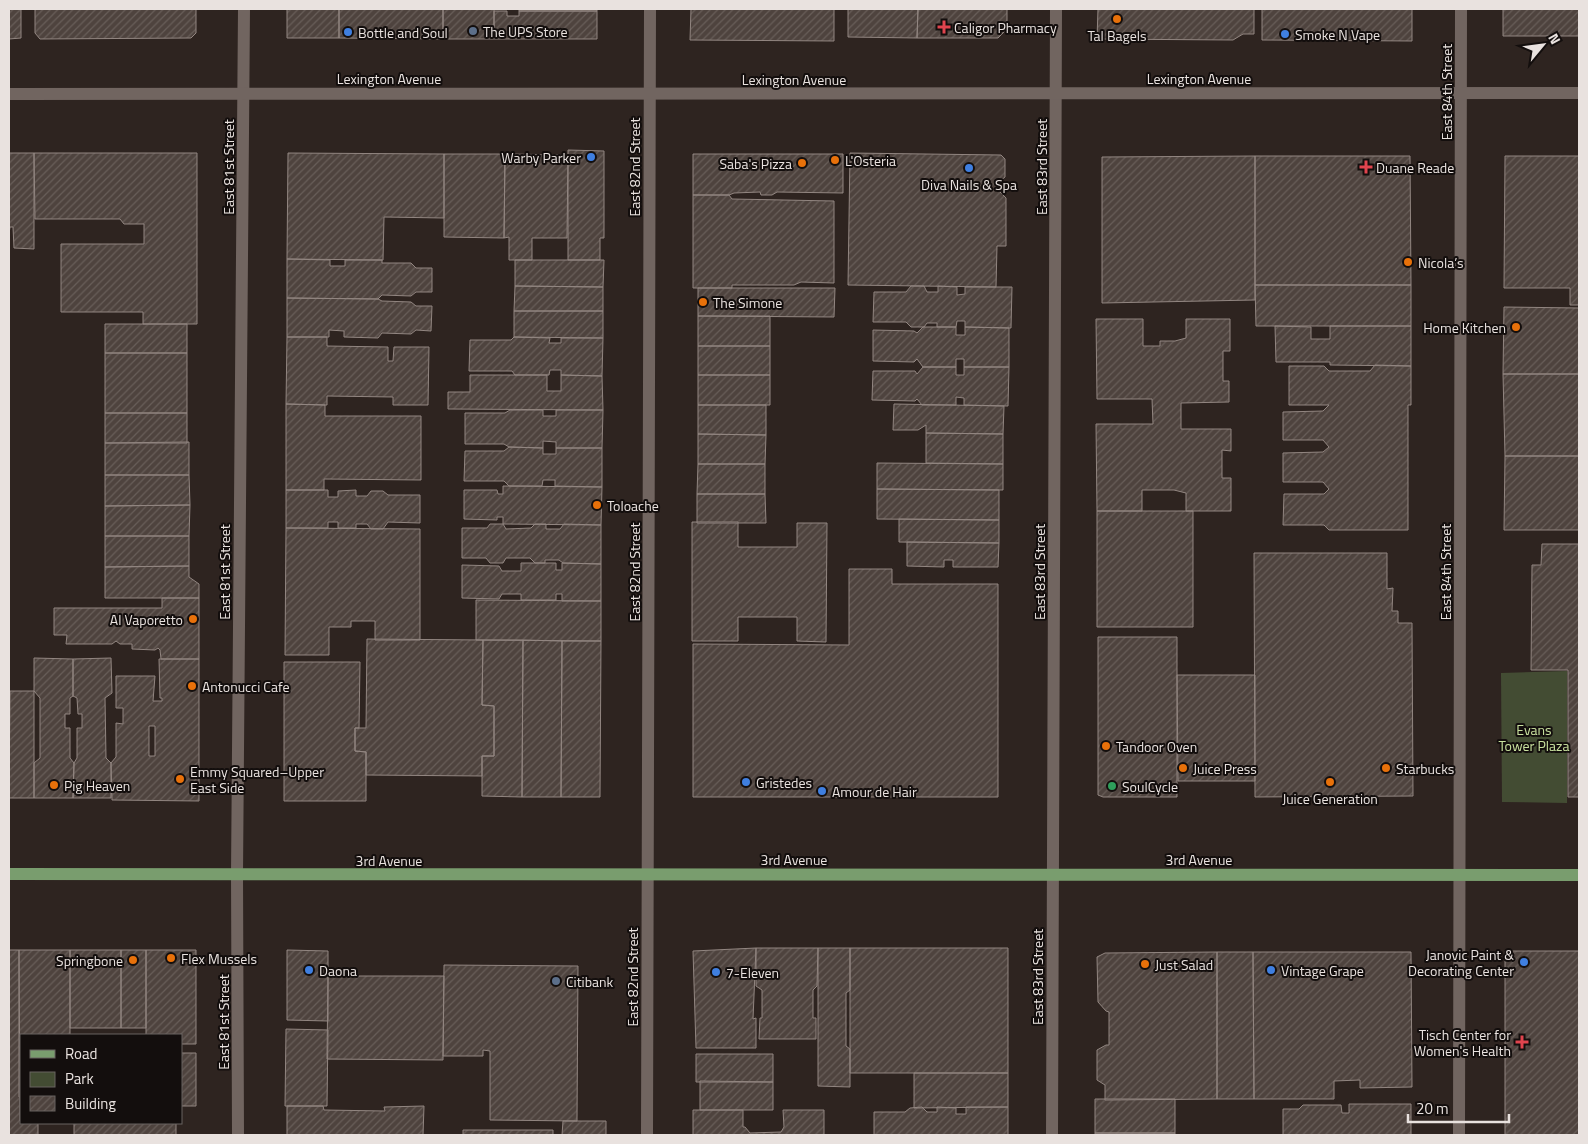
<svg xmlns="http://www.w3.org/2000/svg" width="1588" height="1144" font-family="'Titillium Web',sans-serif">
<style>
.park{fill:#434c33}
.building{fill:url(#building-hatch);stroke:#928681;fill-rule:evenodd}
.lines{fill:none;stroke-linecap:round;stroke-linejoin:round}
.street{stroke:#716560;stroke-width:12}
.secondary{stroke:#716560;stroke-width:12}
.primary{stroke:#799d6e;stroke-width:12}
.food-dot{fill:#e8710a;stroke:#130e0d;stroke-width:2}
.health-dot{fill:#e0444e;stroke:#130e0d;stroke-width:2}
.service-dot{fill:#5c6f8a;stroke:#130e0d;stroke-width:2}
.shop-dot{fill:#3f7fe0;stroke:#130e0d;stroke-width:2}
.leisure-dot{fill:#2e9e5b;stroke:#130e0d;stroke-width:2}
.labels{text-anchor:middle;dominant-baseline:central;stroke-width:4;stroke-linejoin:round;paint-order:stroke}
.poi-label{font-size:14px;fill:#e9e2df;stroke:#130e0d;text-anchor:start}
.street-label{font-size:14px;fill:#e9e2df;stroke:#130e0d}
.park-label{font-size:14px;fill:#c9e19f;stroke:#130e0d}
</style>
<defs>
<pattern id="building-hatch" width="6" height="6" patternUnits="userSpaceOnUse" patternTransform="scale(1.25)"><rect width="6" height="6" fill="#4e433e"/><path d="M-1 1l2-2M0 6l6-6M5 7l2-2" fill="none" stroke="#685e59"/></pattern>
</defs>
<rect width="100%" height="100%" fill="#2e2420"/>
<!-- park -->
<path class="park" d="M1567,671V803L1502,802L1501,673Z"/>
<!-- building -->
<path class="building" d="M9,9H21V38L9,39Z
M35,9H196V33L191,38L40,39L35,33Z
M287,9H339V38H287Z
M339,9H443V39L339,38Z
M443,9H494V39H443Z
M519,9H597V11H519Z
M691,9H834V41L690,40Z
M848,9H918L917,38L848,37Z
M918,9H1007V29L998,38H917Z
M1098,9H1254V34H1243L1233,40L1097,39Z
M1262,9H1412V41L1262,40Z
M1503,9H1579V36H1503Z
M494,11H507V16H519V11H597V39H494Z
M568,150L604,151V238H600V260H568Z
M9,153H34V249L14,248L13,227H10L9,234Z
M34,153H197V324H143V312H61V244H144V224H124L120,219H35Z
M288,153L444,154V218L384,217L383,260L287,259Z
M850,153L1001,155L1005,159V177L1000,181V192L1006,198V246H997L996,287L848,285Z
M444,154H505L504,238L444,237Z
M505,154L568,155L567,238H532V260H509V237L504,238Z
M693,154H843V193L777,192L772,195H761L760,192L734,193L729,195H693Z
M1255,156H1410L1411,285H1255Z
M1255,156V300L1102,303V157Z
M1505,156H1579V305H1570V288H1504Z
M693,195H729L732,199L834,201V283L801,282L794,285H732V288H693Z
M287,259L330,260V266H345V260H382V263H411L416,268H432V292H416L411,296L382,295L378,299L287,298Z
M515,260H604L603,287L515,286Z
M1255,285H1411V326H1256Z
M515,286L603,287V311H514Z
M911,286H924L927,292H938V286L957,287V295L965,294V287H1012L1011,328L965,327V321H957L956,327H937V323H927L924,327H911L906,322H873L874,292H906Z
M698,288H835L834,317L698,316Z
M287,298L378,299L382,301L411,302L416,306H432L431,331L416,330L411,334L382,333L378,338L344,337V331L329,330V337H287Z
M1504,307L1579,308V374H1503Z
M514,311H603V338L514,337Z
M698,316H770V346H698Z
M1096,319H1143V346H1160V341H1175L1186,338V319H1230V351H1223V381H1229V402L1181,403V429H1231V451L1222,450V478H1231V511H1186V493L1174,490H1142V511H1097L1096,424H1153L1152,399H1097Z
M105,324H187V353H105Z
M1275,326L1311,327V339H1330V326H1411V366L1330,365V362H1276Z
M923,327H956V335H965V327L1009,328V367H964V359H956V367H923L917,359L914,362L873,361V330L914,331L917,333Z
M287,337H327V346L388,347V361H393L394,347H429L428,405H393V397L327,396V405L286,404Z
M514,337L550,338L549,343H561V338H603L602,376L561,375V370H550L549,375H515L512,371H469L470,340H511Z
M698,346H770V375H698Z
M105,353H187V413H105Z
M1375,365L1411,366V405H1408V530H1329L1324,525H1283L1284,494H1324L1329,489L1323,482H1283V453L1323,452L1329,447L1323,440H1283V412L1323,411L1329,405H1289V366H1324L1329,371H1370Z
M923,367H956V375H964V367H1009L1008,406L964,405V398L956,397V405H922L917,399L915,401L872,400L873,371H915L917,374Z
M1503,374H1579V456H1505Z
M470,375H547V391H561V375L602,376L603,410L448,409V392H470Z
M698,375H770V405H698Z
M286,404L325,405V416H421V480L324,479V490H286Z
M894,404L1004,406L1003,434L926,433V425L918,430H893Z
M698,405H766V435L698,434Z
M510,410H543V416H556V410H603L602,448H556V442L543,441V448L509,447L504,444H465V413H505Z
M105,413H187V443H105Z
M926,433L1003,434V464L926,463Z
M698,434L766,435L765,464H698Z
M189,442V475H105V443Z
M509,447L543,448V454H556V448H602V487L555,486V480H543L542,486H509L504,481H464L465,451H504Z
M1505,456H1579V530H1504Z
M877,463L1003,464V490L877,489Z
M698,464H765V494H697Z
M105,475H189L190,505L105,506Z
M503,486L602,487L601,525L503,524V517H497V520L464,519V490H497L498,494H503Z
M877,489L999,490V520L877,519Z
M286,490H328V497H338V491L356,490V496H367L371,491H383L388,495H420V523L388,522L383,529H371L367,524H356V528H338V522H328V528H286Z
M697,494H765L766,523H697Z
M190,505L189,536H105V506Z
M1097,511H1193V627H1097Z
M899,519L999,520V543L899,542Z
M692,522H738V547H797V523H827L826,642L797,641V617H738V641H692Z
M490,524H503L506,529L531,528L535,524H546V529H560L564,524L601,525V564L563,563L559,560H545V563H535L530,558H506L503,563H490L486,558H462V528H487Z
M286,528L420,529V640H375V621H351V627H329V655H285Z
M105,536H189V566L105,567Z
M907,542L999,543L998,567H953V560H944V567L907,566Z
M1542,544H1579V797H1568V670H1531L1532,565H1541Z
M1254,553H1387V589L1393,588L1392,611H1398V623H1412L1413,796L1255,797Z
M521,563H556V570H562V563L601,564V601H562V594H556V600H521V594H502L499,599L462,598V565L499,566L502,571H521Z
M189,566V577L199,584V598H105V567Z
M849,569H892V584H998V797H693V644L849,645Z
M162,598H199V659H161L160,650L158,648L155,650L132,649V644H120L116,641L112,644H66L67,635H54V608H162Z
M476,600L601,601V641L476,640Z
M1098,637H1177V797H1103L1098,795Z
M367,639L483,640L482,705L494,706V756H482V776L366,775V752L355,751V728H366Z
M483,640H523L522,797L482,796V756H494V706L482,705Z
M523,640L562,641L561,797H522Z
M562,641H601L600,797H561Z
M34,658L73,659V696L70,698V714H65V728H70V758L74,763L73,798H34V763L40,758V698L34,691Z
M111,658L112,693L105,698L106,758L111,763V798H73L74,763L77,758V728H82V714H78L77,698L73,696V659Z
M159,659H199V801L112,800L111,763L116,757V723L123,724V708H116V676H155L153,701H162V698H160ZM149,726H155V756H149Z
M284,662H360L359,728H355V751L366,752V801H284Z
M1177,675H1255V781H1178Z
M10,691H34V798H9Z
M756,948H818L817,986L813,990V1018H816V1039H759L760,1018H762V990L756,986Z
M756,948L753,1019L756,1018V1048H696L693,951Z
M818,948H850V990L846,993V1046L850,1049V1087L818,1086Z
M850,948H1008V1073H850Z
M9,950H19L20,1121H21V1123H38V1135H9Z
M19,950H70V1035H21V1097H19Z
M70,950H121V1028H70Z
M121,950H146V1028H121Z
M146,950H196V1044H181V1035H146Z
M287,950L328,951V1021L287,1020Z
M1505,951H1579V1135H1505Z
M1217,952H1253L1254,1099H1217Z
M1217,952V1099L1105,1100V1085L1097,1080V1050L1106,1045H1109V1012L1106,1011L1098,1002L1097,957L1105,953Z
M1253,952H1411L1412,1087L1360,1088V1080L1334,1081V1099H1254Z
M444,965L578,966L577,1121L490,1120V1051L483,1050V1056H443Z
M328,976H444L443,1060L327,1059Z
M286,1029L328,1030L327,1106H285Z
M181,1053H196V1106H181Z
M696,1054H773V1082H696Z
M914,1073H1008V1107L914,1108Z
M700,1081L773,1082V1110H700Z
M1095,1099H1175V1133H1095Z
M1349,1104H1411V1135H1283V1109H1299L1303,1105H1341L1342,1113H1349Z
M287,1106H323L324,1110L385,1111L384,1107L424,1106L423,1135H287Z
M922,1107L927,1112H937V1107L956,1108V1114H966V1107H1008V1135H874V1112H905L910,1108Z
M693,1110H743V1127H745L750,1133L781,1132L784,1127L783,1110H824V1135H693Z
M563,1121H606V1135H562Z
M74,1123H176V1135H74Z
M463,1130H553V1135H463Z
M1095,1133H1175V1135H1095Z"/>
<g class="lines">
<!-- street -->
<path class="street" d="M238,1135L237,874L244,9
M647,1135L650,9
M1052,1135L1056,9
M1459,1135L1461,9"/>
<!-- secondary -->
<path class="secondary" d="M9,94L1579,93"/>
<!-- primary -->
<path class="primary" d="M9,874L1579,875"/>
</g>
<!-- markers -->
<g class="food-dot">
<circle cx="1117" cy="19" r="5"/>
<circle cx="835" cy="160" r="5"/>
<circle cx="802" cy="163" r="5"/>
<circle cx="1408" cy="262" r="5"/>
<circle cx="703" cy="302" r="5"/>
<circle cx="1516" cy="327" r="5"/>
<circle cx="597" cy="505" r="5"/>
<circle cx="193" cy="619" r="5"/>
<circle cx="192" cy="686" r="5"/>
<circle cx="1106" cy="746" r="5"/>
<circle cx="1183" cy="768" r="5"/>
<circle cx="1386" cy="768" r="5"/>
<circle cx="180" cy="779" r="5"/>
<circle cx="1330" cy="782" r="5"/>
<circle cx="54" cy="785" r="5"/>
<circle cx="171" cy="958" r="5"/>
<circle cx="133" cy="960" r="5"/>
<circle cx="1145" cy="964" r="5"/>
</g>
<g class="health-dot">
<path d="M941.5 19.5h5v5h5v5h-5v5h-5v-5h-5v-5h5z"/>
<path d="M1363.5 159.5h5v5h5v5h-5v5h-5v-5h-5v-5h5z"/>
<path d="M1519.5 1034.5h5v5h5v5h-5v5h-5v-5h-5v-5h5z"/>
</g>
<g class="service-dot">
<circle cx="473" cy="31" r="5"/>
<circle cx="556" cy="981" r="5"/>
</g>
<g class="shop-dot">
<circle cx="348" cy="32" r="5"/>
<circle cx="1285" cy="34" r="5"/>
<circle cx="591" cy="157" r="5"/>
<circle cx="969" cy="168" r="5"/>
<circle cx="746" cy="782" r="5"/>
<circle cx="822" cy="791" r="5"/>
<circle cx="1524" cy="962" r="5"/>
<circle cx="309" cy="970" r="5"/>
<circle cx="1271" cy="970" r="5"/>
<circle cx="716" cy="972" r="5"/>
</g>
<circle class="leisure-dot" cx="1112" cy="786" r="5"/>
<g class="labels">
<!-- poi labels -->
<g class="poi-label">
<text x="954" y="27">Caligor Pharmacy</text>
<text x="483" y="31">The UPS Store</text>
<text x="358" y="32">Bottle and Soul</text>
<text x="1295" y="34">Smoke N Vape</text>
<text x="1117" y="35" text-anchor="middle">Tal Bagels</text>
<text x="581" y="157" text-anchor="end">Warby Parker</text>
<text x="845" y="160">L'Osteria</text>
<text x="792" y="163" text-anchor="end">Saba's Pizza</text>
<text x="1376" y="167">Duane Reade</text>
<text x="969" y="184" text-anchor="middle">Diva Nails &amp; Spa</text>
<text x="1418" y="262">Nicola’s</text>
<text x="713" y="302">The Simone</text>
<text x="1506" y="327" text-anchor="end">Home Kitchen</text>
<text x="607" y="505">Toloache</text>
<text x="183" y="619" text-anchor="end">Al Vaporetto</text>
<text x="202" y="686">Antonucci Cafe</text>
<text x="1116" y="746">Tandoor Oven</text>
<text x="1193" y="768">Juice Press</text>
<text x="1396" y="768">Starbucks</text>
<text x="190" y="771">Emmy Squared–Upper<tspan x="190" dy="16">East Side</tspan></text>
<text x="756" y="782">Gristedes</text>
<text x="64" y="785">Pig Heaven</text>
<text x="1122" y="786">SoulCycle</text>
<text x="832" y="791">Amour de Hair</text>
<text x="1330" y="798" text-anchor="middle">Juice Generation</text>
<text x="1514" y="954" text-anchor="end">Janovic Paint &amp;<tspan x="1514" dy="16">Decorating Center</tspan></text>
<text x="181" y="958">Flex Mussels</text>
<text x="123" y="960" text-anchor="end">Springbone</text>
<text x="1155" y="964">Just Salad</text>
<text x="319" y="970">Daona</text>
<text x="1281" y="970">Vintage Grape</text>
<text x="726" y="972">7-Eleven</text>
<text x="566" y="981">Citibank</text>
<text x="1511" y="1034" text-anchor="end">Tisch Center for<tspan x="1511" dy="16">Women's Health</tspan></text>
</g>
<!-- street labels -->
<g class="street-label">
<text x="389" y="78">Lexington Avenue</text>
<text x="1199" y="78">Lexington Avenue</text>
<text x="794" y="79">Lexington Avenue</text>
<text transform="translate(1446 92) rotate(-90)">East 84th Street</text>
<text transform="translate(228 167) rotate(-90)">East 81st Street</text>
<text transform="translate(634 167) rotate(-90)">East 82nd Street</text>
<text transform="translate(1041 167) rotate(-90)">East 83rd Street</text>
<text transform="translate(224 572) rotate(-90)">East 81st Street</text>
<text transform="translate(634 572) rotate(-90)">East 82nd Street</text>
<text transform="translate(1039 572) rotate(-90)">East 83rd Street</text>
<text transform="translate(1445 572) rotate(-90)">East 84th Street</text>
<text x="794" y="859">3rd Avenue</text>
<text x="1199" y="859">3rd Avenue</text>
<text x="389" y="860">3rd Avenue</text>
<text transform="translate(632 977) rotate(-90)">East 82nd Street</text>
<text transform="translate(1037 977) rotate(-90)">East 83rd Street</text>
<text transform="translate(223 1022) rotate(-90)">East 81st Street</text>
</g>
<!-- park labels -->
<g class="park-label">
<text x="1534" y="729">Evans<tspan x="1534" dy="16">Tower Plaza</tspan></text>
</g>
</g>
<!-- border -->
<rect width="1588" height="1144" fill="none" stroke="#e9e2df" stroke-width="20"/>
<!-- legend -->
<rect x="20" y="1034" width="162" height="90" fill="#130e0d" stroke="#696361"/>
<rect x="30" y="1050" width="25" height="8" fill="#799d6e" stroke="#696361"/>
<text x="65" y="1059" font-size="15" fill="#e9e2df">Road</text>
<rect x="30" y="1072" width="25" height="15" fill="#434c33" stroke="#696361"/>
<text x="65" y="1084" font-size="15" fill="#e9e2df">Park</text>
<rect x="30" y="1096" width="25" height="15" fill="url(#building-hatch)" stroke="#696361"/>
<text x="65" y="1109" font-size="15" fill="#e9e2df">Building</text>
<!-- north arrow -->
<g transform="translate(1543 45) rotate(61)" stroke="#130e0d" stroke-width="4" paint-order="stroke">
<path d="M0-4L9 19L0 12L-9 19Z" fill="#e9e2df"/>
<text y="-8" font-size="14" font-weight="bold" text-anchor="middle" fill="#e9e2df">N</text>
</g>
<!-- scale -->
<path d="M1408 1114v8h101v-8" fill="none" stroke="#e9e2df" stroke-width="2.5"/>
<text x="1416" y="1114" font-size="15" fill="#e9e2df" stroke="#130e0d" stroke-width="4" paint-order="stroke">20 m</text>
</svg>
